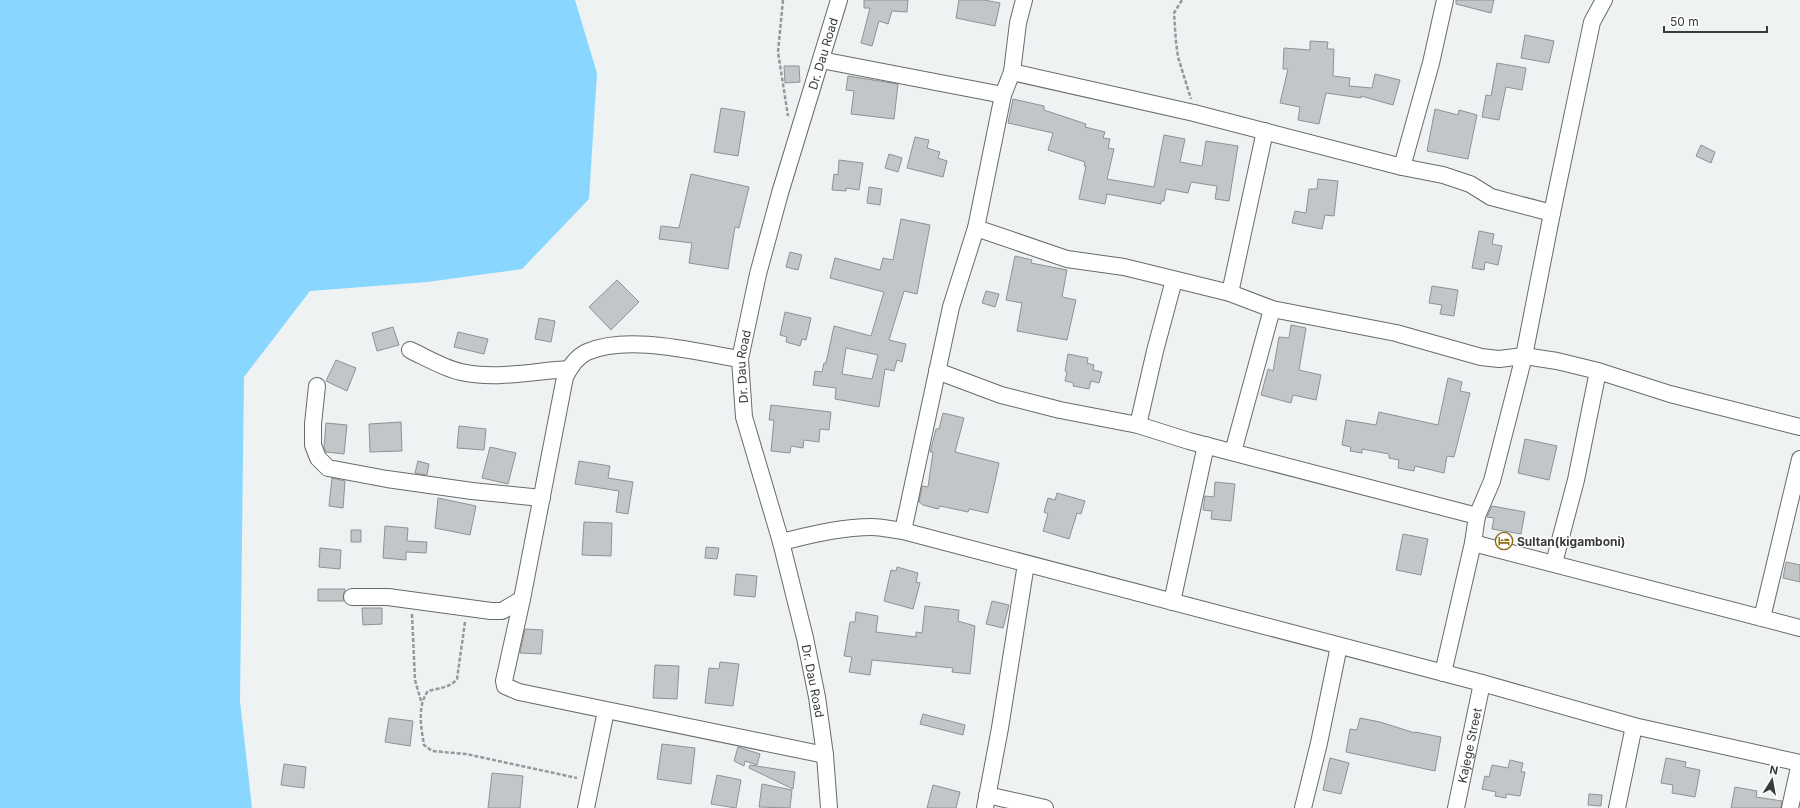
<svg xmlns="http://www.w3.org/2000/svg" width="1800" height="808" font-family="Inter,sans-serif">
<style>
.green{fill:#89d7fe}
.building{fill:#c3c6c8;stroke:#8f9293;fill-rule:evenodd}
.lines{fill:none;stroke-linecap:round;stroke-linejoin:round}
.street-casing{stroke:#686a6c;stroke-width:18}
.path{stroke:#96999a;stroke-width:2.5;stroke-dasharray:4 2;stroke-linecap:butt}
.street{stroke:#fff;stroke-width:16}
.labels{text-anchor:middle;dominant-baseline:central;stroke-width:3;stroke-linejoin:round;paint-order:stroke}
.street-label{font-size:12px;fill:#38393a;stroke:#fff}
.poi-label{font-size:12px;font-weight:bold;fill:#38393a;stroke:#fff;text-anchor:start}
</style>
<rect width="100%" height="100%" fill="#eef2f3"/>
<!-- green -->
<path class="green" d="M0,0H575L597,73L589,199L522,269L427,282L310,291L244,377L240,701L252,808H0Z"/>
<!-- building -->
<path class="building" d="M864,0H908L907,12L892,11L888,24L879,21L872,46L861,43L870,8H864Z
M959,0H984L1000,3L995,26L956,18Z
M1456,0H1494L1491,13L1456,4Z
M1525,35L1554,41L1549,63L1521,58Z
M1310,41L1328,42L1327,49H1334L1333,76L1350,78L1349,86L1372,88L1375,74L1400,80L1393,105L1361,96V98L1326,93L1319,124L1298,120L1300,107L1280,103L1288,69H1283L1284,48L1310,50Z
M1497,63L1526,68L1522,90L1506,87L1499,120L1482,117L1486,95L1491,96Z
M784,66H799L800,82L785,83Z
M848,76L898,84L894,119L851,114L854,91L846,90Z
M1013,99L1044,106V110L1086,124L1085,127L1105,132L1103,138L1110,139L1108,148L1114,149L1107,179L1154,187L1164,135L1185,139L1180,162L1202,166L1206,141L1238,146L1229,201L1215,199L1217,186L1191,182L1188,193L1166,189L1164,201H1161V204L1107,194L1105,204L1079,199L1086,166H1084L1085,162L1048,150L1053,133L1008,123Z
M721,108L745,112L738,156L714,152Z
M1435,109L1458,115L1459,110L1477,115L1468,159L1427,151Z
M915,137L929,140L927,148L940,152L938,158L947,161L943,177L907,168Z
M1701,145L1715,152L1711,163L1696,156Z
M889,154L902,158L898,172L885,168Z
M839,160L863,163L859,190L846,188V191L832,190L834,174L838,175Z
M691,174L749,187L739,228L735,227L728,269L689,263L692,243L659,239L661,226L679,228Z
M1318,179L1338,181L1334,216L1325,215L1322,229L1292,223L1295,211L1306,213L1309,189H1317Z
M869,187L882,189L880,205L867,203Z
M901,219L930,225L917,294L904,291L889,340L906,344L902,362L897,360L894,371L885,369L879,407L835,399L836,388L813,385L815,371L822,372L824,363H826L834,326L871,336L884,292L830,278L835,258L880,270L883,258L893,260ZM846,348L878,355L872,379L842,374Z
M1479,231L1494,234L1492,244L1502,246L1498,265L1485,262L1484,270L1472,268Z
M790,252L802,255L798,270L786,267Z
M1015,256L1032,260L1031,263L1067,270L1062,297L1076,300L1067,340L1017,331L1022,303L1006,300Z
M617,280L639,302L611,330L589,307Z
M1432,286L1458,290L1454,316L1440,314L1442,305L1429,303Z
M986,291L999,294L995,307L982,303Z
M785,312L811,318L806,340L802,339L800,346L786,342L787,337L780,335Z
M539,318L555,321L551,342L535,339Z
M1291,325L1306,328L1299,370L1321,375L1316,400L1293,395L1291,403L1261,395L1268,369L1273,371L1279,337L1289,338Z
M393,327L399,345L377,351L372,333Z
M458,332L488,339L484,354L454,347Z
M1068,354L1088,358L1087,363L1094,365L1093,370L1102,372L1099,383L1091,381L1089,389L1073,386L1074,383L1065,381L1067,372L1065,371Z
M336,360L356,368L347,391L326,381Z
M1448,378L1462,382L1460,391L1470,393L1454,457L1447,456L1444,473L1415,466L1414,471L1398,468L1399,460L1389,458V454L1362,449V453L1350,451L1351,447L1342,445L1346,420L1376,425L1379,412L1438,425Z
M771,405L831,412L829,430L820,429L819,442L804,440L803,448L791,446L790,453L771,451L774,420H769Z
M943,413L964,418L955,452L999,463L988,513L969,509L968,512L940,506L938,509L923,505L919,502L922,486L928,487L933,452H930L936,429H939Z
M401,422L402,451L370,452L369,424Z
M326,423L347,425L344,454L326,452L324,447Z
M459,426L486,429L484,450L457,448Z
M1525,439L1557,446L1549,480L1518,473Z
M490,447L516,453L508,484L482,478Z
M418,461L429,464L427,475L415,473Z
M579,461L610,466L608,478L633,482L628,514L616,512L619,491L575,484Z
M332,478L345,481L343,508L329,506Z
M1215,482L1235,484L1231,521L1211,519L1212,511L1203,510L1205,496L1214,497Z
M1057,493L1085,501L1081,514L1077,513L1069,539L1043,531L1048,514L1044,512L1048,498L1055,500Z
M438,498L476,506L470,535L435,528Z
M1492,506L1525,512L1521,534L1492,529L1494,518L1487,517Z
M584,522L612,523L611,556L582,555Z
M385,526L408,528L407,541L427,542L426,553L406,552V560L383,558Z
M351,530H361V542H351Z
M1403,534L1428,539L1421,575L1396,570Z
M706,547L719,548L717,559L705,558Z
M320,548L341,550L340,569L319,567Z
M1786,562L1800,565V582L1783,578Z
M897,567L918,573L916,582L920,583L913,609L884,601L891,570L896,571Z
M736,574L757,576L755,597L734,595Z
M318,589H345L343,597L344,601H318Z
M992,601L1009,605L1003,628L986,624Z
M925,606L959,610L958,621L975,626L970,674L952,672L953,668L872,660L870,675L849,672L852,657L844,656L850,622H855L856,612L878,616L876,632L916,637V632L922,633Z
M362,608H382V624L363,625Z
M525,629L543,630L541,654L520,653Z
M720,662L739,664L733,706L705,703L709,668L719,669Z
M655,665L679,666L677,699L653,698Z
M923,714L965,725L963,735L920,724Z
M389,718L413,721L410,746L385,742Z
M1360,718L1380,722L1415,733V732L1441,737L1435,771L1346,752L1350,729L1357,730Z
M662,744L695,748L691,784L657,779Z
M738,747L760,754L757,765L745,761L744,766L734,761Z
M1330,758L1349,763L1341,794L1323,790Z
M1666,758L1686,762L1685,767L1700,770L1695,797L1672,793L1673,785L1661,783Z
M1510,760L1523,763L1521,772H1525L1520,796L1506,794V798L1495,796L1496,792L1482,789L1485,776L1489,777L1492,765L1508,768Z
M284,764L306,767L304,788L281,785Z
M750,765L795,772L793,789L749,768Z
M492,773L523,776L520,808H488Z
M717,775L741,780L736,808L711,804Z
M762,784L792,790L790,808L759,807Z
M933,785L960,792L956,808H927Z
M1735,787L1757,791L1756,797L1782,801L1781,808H1731Z
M1589,794L1602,795L1601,806L1588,805Z"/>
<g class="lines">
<defs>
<g id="street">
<path d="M821,60L1003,95"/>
<path d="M1012,72L1194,113L1402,167L1443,175L1470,184L1491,197L1552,213"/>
<path d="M1402,167L1431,63L1445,0"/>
<path d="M976,228L1067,259L1124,267L1230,293L1272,309L1396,333L1481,357L1499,359L1524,356L1557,361L1598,371L1670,394L1800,427"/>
<path d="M1230,293L1265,131"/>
<path d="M410,350C427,358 443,368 461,372C495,380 534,371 569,369"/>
<path d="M740,359C696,352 628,334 587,352C576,357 570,367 565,377L522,599L504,681L505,686L519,692L825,755"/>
<path d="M937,371L1001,395L1060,410L1138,425L1189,441L1477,516"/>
<path d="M317,386L313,424V445L318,458L328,468L387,479L472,491L542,498"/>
<path d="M1138,425L1155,351L1174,280"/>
<path d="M1233,452L1272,309"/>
<path d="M903,531L951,307L976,228L1003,95L1012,72L1018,23L1024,0"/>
<path d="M781,542C811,535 841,527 872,527C882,527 893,530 903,531L1482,683L1634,726L1800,763"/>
<path d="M1473,543L1800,628"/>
<path d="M1554,563L1576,480L1598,371"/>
<path d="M352,597H388L491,611H502L522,599"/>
<path d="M1172,602L1206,445"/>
<path d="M1762,618L1800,459"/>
<path d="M1443,673L1473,543L1477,516L1492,481L1524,356L1552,213L1592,22L1604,0"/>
<path d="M987,795L1045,808"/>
<path d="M586,808L606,711"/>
<path id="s1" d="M829,808L825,755L817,697L805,638L781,542L744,417L740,359L758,274L780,193L839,0"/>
<path d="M985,808L1000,728L1026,564"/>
<path d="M1303,808L1319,743L1339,646"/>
<path id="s2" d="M1456,808L1482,683"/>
<path d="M1617,808L1634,726"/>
<path d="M1790,808L1800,763"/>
</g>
</defs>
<!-- street casing -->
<use href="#street" class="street-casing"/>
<!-- path -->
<path class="path" d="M783,0L778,52L788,116
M1182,0L1174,13L1176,42L1178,57L1191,99
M412,614L415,680L421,701
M465,622L457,679C450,688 439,688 428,691C417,706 421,727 424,745L432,751L466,754L577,778"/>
<!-- street -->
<use href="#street" class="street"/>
</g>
<!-- icons -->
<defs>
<symbol id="hotel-ring" viewBox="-11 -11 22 22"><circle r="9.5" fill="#fff" stroke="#8f680e" stroke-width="1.5"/><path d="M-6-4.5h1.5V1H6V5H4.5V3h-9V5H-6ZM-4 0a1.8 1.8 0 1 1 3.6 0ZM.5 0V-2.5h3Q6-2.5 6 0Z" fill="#8f680e"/></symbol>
</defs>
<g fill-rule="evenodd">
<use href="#hotel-ring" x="1494" y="531" width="20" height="20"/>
</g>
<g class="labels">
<!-- street labels -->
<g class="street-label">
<text stroke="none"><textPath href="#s1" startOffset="776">Dr. Dau Road</textPath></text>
<text stroke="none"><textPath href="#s1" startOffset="452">Dr. Dau Road</textPath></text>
<text transform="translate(813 681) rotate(79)">Dr. Dau Road</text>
<text stroke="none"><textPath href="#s2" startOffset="64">Kajege Street</textPath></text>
</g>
<!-- poi labels -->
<g class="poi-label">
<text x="1517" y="541">Sultan(kigamboni)</text>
</g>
</g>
<!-- north arrow -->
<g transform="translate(1772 780) rotate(11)" stroke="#ffffff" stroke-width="3" paint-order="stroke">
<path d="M0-3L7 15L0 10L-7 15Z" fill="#38393a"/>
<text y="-6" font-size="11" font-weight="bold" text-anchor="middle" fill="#38393a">N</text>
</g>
<!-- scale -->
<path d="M1664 26v6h103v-6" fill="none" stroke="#38393a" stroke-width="2"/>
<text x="1670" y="26" font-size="12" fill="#38393a" stroke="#ffffff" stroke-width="3" paint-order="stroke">50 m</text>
</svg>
